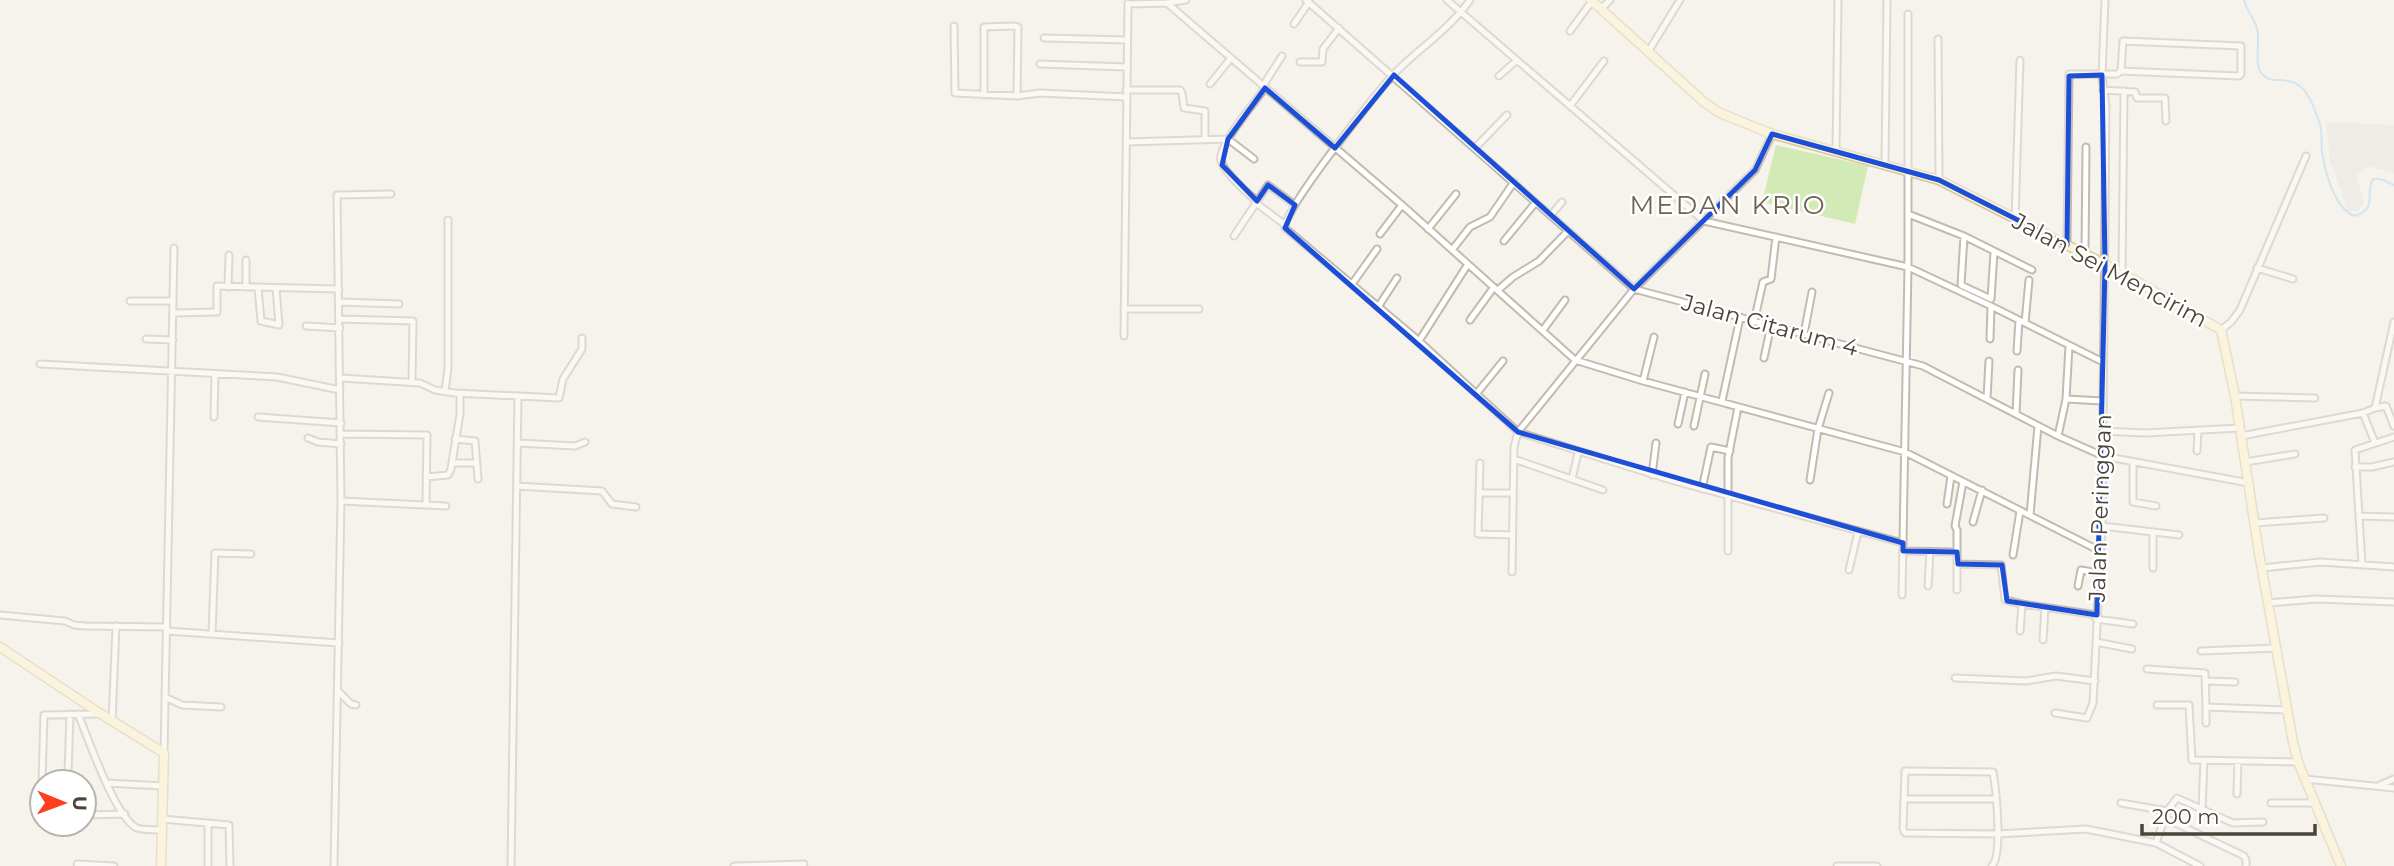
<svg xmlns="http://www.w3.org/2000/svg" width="2394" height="866" font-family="Montserrat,sans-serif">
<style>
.industrial{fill:#e6e2dd}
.green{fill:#d2eab5}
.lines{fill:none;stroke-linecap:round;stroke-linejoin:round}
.stream{stroke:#a9d4f2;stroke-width:2}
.street-casing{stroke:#c2bbae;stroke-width:9}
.secondary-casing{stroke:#d6c79b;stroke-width:11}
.street{stroke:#fff;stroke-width:5}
.secondary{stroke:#fff3cd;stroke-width:8}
.marked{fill:none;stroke:#1d4ed8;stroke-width:5;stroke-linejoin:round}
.labels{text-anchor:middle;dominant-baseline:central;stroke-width:5;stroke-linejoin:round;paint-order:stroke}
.street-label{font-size:23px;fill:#4b4439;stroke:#fff}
.quarter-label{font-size:26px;letter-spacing:2px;fill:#6e6250;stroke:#fff}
</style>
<rect width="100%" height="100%" fill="#f6f3ec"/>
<!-- industrial -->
<path class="industrial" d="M2326,122L2394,125V173L2368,166L2357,175L2364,203L2358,211H2348L2338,183L2330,160Z"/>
<!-- green -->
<path class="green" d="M1776,145L1868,166L1855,224L1762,202Z"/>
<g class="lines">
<!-- stream -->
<path class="stream" d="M2244,0C2247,13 2257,20 2258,34C2259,47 2254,66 2263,75C2268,80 2273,80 2278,80C2306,80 2310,98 2319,121C2323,131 2321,142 2322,152C2325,172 2335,210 2355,216C2379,207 2364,196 2373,179H2381L2394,185"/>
<defs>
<path id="street" d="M1306,0L1634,289L1923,366L2058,436L2103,456L2249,483
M1447,0L1704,221L1908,267L1991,306L2103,362
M1470,0C1449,30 1418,49 1393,75C1376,94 1282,211 1285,228L1419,341L1518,432L1671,480L1903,543
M1167,3L1186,0
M1128,4L1167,3L1402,205L1575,360L1643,381L1905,452L2100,551
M1601,9L1610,0
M1294,24L1309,2
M954,26L955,93L1017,96L1040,93L1126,97
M1570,31L1592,1
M1044,38L1127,40
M1938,39L1939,180
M1648,52L1680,0
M1300,62H1322L1323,49L1339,28
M1040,64L1126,67
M1499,76L1516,61
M1210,84L1231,58
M1263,86L1282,56
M1126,90H1180L1182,93L1184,108L1205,111V139
M2103,90L2135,92L2137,98H2165L2166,121
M984,95V27L1015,26L1018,27L1017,96
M1570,106L1604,61
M1126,142L1228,139L1254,159
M1475,148L1507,115
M1836,152L1838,0
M1885,164L1887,0
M1257,201C1248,194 1224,172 1221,161C1216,147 1256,101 1265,88
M1256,203L1284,224
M1908,214L1964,236L2032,270
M1551,215L1562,202
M2015,220L2020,60
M1428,229L1456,194
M1380,234L1402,205
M1234,236L1268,185L1295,205
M1964,236L1961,285L1991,299L1994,252
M1504,241L1536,202
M2067,245L2069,74H2117L2121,71L2123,41L2241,46V74L2239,76L2121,71
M1452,250L1470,227L1490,217L1514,182
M2085,254L2086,147
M2257,268L2293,279
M2122,273L2124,91
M1352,284L1377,249
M228,287L229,255
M246,287V260
M258,288L261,321L279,325L276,288
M1498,290L1513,277L1539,261L1568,231
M130,301H173
M340,302L399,304
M1378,307L1397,278
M1124,309H1199
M173,313L217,312V286L339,289
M340,319L413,321L412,382
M1470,320L1494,287
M1754,322L1763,282L1771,279L1776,237
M2025,323L2029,280
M306,326L340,328
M1543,330L1565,300
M2221,330L2231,322L2240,310L2306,156
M1804,334L1812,292
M1124,336L1128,3
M146,339L173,340
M1990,339L1991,306
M1419,341L1468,264
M2017,351L2019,320
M1764,358L1771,325
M40,364L277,377L340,390
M341,378L420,383L435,390L455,393L559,398L563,379L582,349V338
M1643,381L1654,337
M445,392L448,368V220
M1477,393L1503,361
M2235,396L2315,398
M1987,398L1989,361
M2066,399L2103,401
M1722,401L1740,318
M2375,408L2386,406L2394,426
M2363,413L2375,443
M2016,414L2018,370
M214,417L215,374
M258,417L341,423
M1678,424L1685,392
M1694,426L1705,374
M2103,431L2145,433L2239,428
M341,434L427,435L426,505
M2058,436L2066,399L2069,346
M2241,436L2363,413L2375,408L2394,322
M308,438L318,442L341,444
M455,439L475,441L478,479
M519,443L575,446L585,442
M2197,451L2198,430
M1514,459L1603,490
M2245,462L2295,454
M452,463H476
M1480,463L1478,534L1512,535
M2133,463V502L2156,506
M2355,467H2372L2394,462
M1652,475L1656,443
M426,477L448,475L451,469L460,414V393
M1572,479L1578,453
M1810,480L1818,429L1829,393
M517,486L602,491L612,504L636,507
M1702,489L1711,447L1730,451
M1480,493H1512
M341,501L446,506
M1947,504L1951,476
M2030,515L2038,426
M2359,516L2355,450L2394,437
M1973,522L1982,490
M2255,523L2324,518
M2102,526L2179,535
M1728,551V458L1738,407
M1903,551L1957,552
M2013,555L2020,511
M1958,564L2001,565L2005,600L2022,604
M2362,565L2359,516L2394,517
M2153,568V533
M2262,568L2321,562L2394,567
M1849,570L1858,532
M1512,572L1514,447L1518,432L1634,289L1755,170L1772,134
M1928,586L1930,552
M2078,586L2081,570L2099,573
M1957,590V530L1955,526L1963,482
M1902,595L1908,267V14
M2268,603L2317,599L2394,602
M0,615L65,621L74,625L85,626L167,627
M2096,619L2133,624
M167,631L339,643
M2020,631L2022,604L2097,615
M212,634L215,553L251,554
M2043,640L2045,607
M2096,642L2132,649
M2201,651L2276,648
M2147,669L2205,673L2206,707L2286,710
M1955,678L2026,681L2056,676L2095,681
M2206,681L2235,682
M339,692L351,704L356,705
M165,697L182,705L221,707
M2157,705H2189L2192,760L2298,762
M2055,713L2087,718L2093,703L2102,526L2106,106L2102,75L2105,0
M78,714C89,740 113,812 135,827C141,831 154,829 162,830
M112,722L116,626
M2206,723V707
M164,753L174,248
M68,774L70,714
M2305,779L2394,788
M42,782L44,715L101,714
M106,783L163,786
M2380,785L2394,779
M2237,794L2238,761
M1904,799H1995
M2121,803L2167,811
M2271,803H2316
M2202,810L2204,760
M85,815L125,814
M2165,818L2244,856L2246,860V866
M162,819L229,825L230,866
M2156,843L2167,811L2177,798L2233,823L2263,822
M77,864L114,866
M208,866V823
M334,866L341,501L337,195L391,194
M511,866L518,396
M734,866L804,864
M1837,866H1877
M1992,866C2003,855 1996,789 1993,772L1905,771L1903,829L1905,833L1998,834L2086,829L2156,843L2200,866"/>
<path id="secondary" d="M1591,0L1705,103L1720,113L1772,134L1939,180L2122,273L2221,330L2235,396L2259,553L2293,742L2298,762L2341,866
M0,647L101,714L164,753L161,866"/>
</defs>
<!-- street casing -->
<use href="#street" class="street-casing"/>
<!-- secondary casing -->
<use href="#secondary" class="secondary-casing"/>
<!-- street -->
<use href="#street" class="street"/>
<!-- secondary -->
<use href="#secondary" class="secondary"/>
</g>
<!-- marked area -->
<path d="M0 0H2394V866H0ZM1394,75L1634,289L1755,170L1772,134L1939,180L2067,245L2069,76L2102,75L2105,265L2097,615L2007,601L2002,565L1958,564L1957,552L1903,551V543L1518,432L1285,228L1295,205L1268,185L1257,201L1222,165L1228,139L1265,88L1335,148Z" fill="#f6f3ec" fill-opacity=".55" fill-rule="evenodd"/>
<path class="marked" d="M1394,75L1634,289L1755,170L1772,134L1939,180L2067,245L2069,76L2102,75L2105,265L2097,615L2007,601L2002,565L1958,564L1957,552L1903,551V543L1518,432L1285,228L1295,205L1268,185L1257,201L1222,165L1228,139L1265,88L1335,148Z"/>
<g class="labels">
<!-- street labels -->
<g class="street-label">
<text transform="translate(2110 270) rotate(28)">Jalan Sei Mencirim</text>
<text transform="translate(1770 325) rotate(15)">Jalan Citarum 4</text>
<text transform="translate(2100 508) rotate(-88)">Jalan Peringgan</text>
</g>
<!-- quarter labels -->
<g class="quarter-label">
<text x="1728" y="205">MEDAN KRIO</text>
</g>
</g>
<!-- north arrow -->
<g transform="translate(63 803) rotate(91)"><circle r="33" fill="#ffffff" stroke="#b7b4b0" stroke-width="2"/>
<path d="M0-5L12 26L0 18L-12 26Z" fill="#fc3f1d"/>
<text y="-10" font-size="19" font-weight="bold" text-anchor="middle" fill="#4b4439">U</text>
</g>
<!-- scale -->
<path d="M2142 824v10h173v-10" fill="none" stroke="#4b4439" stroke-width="3.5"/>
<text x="2152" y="824" font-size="21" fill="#4b4439" stroke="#ffffff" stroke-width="5" paint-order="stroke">200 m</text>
</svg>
